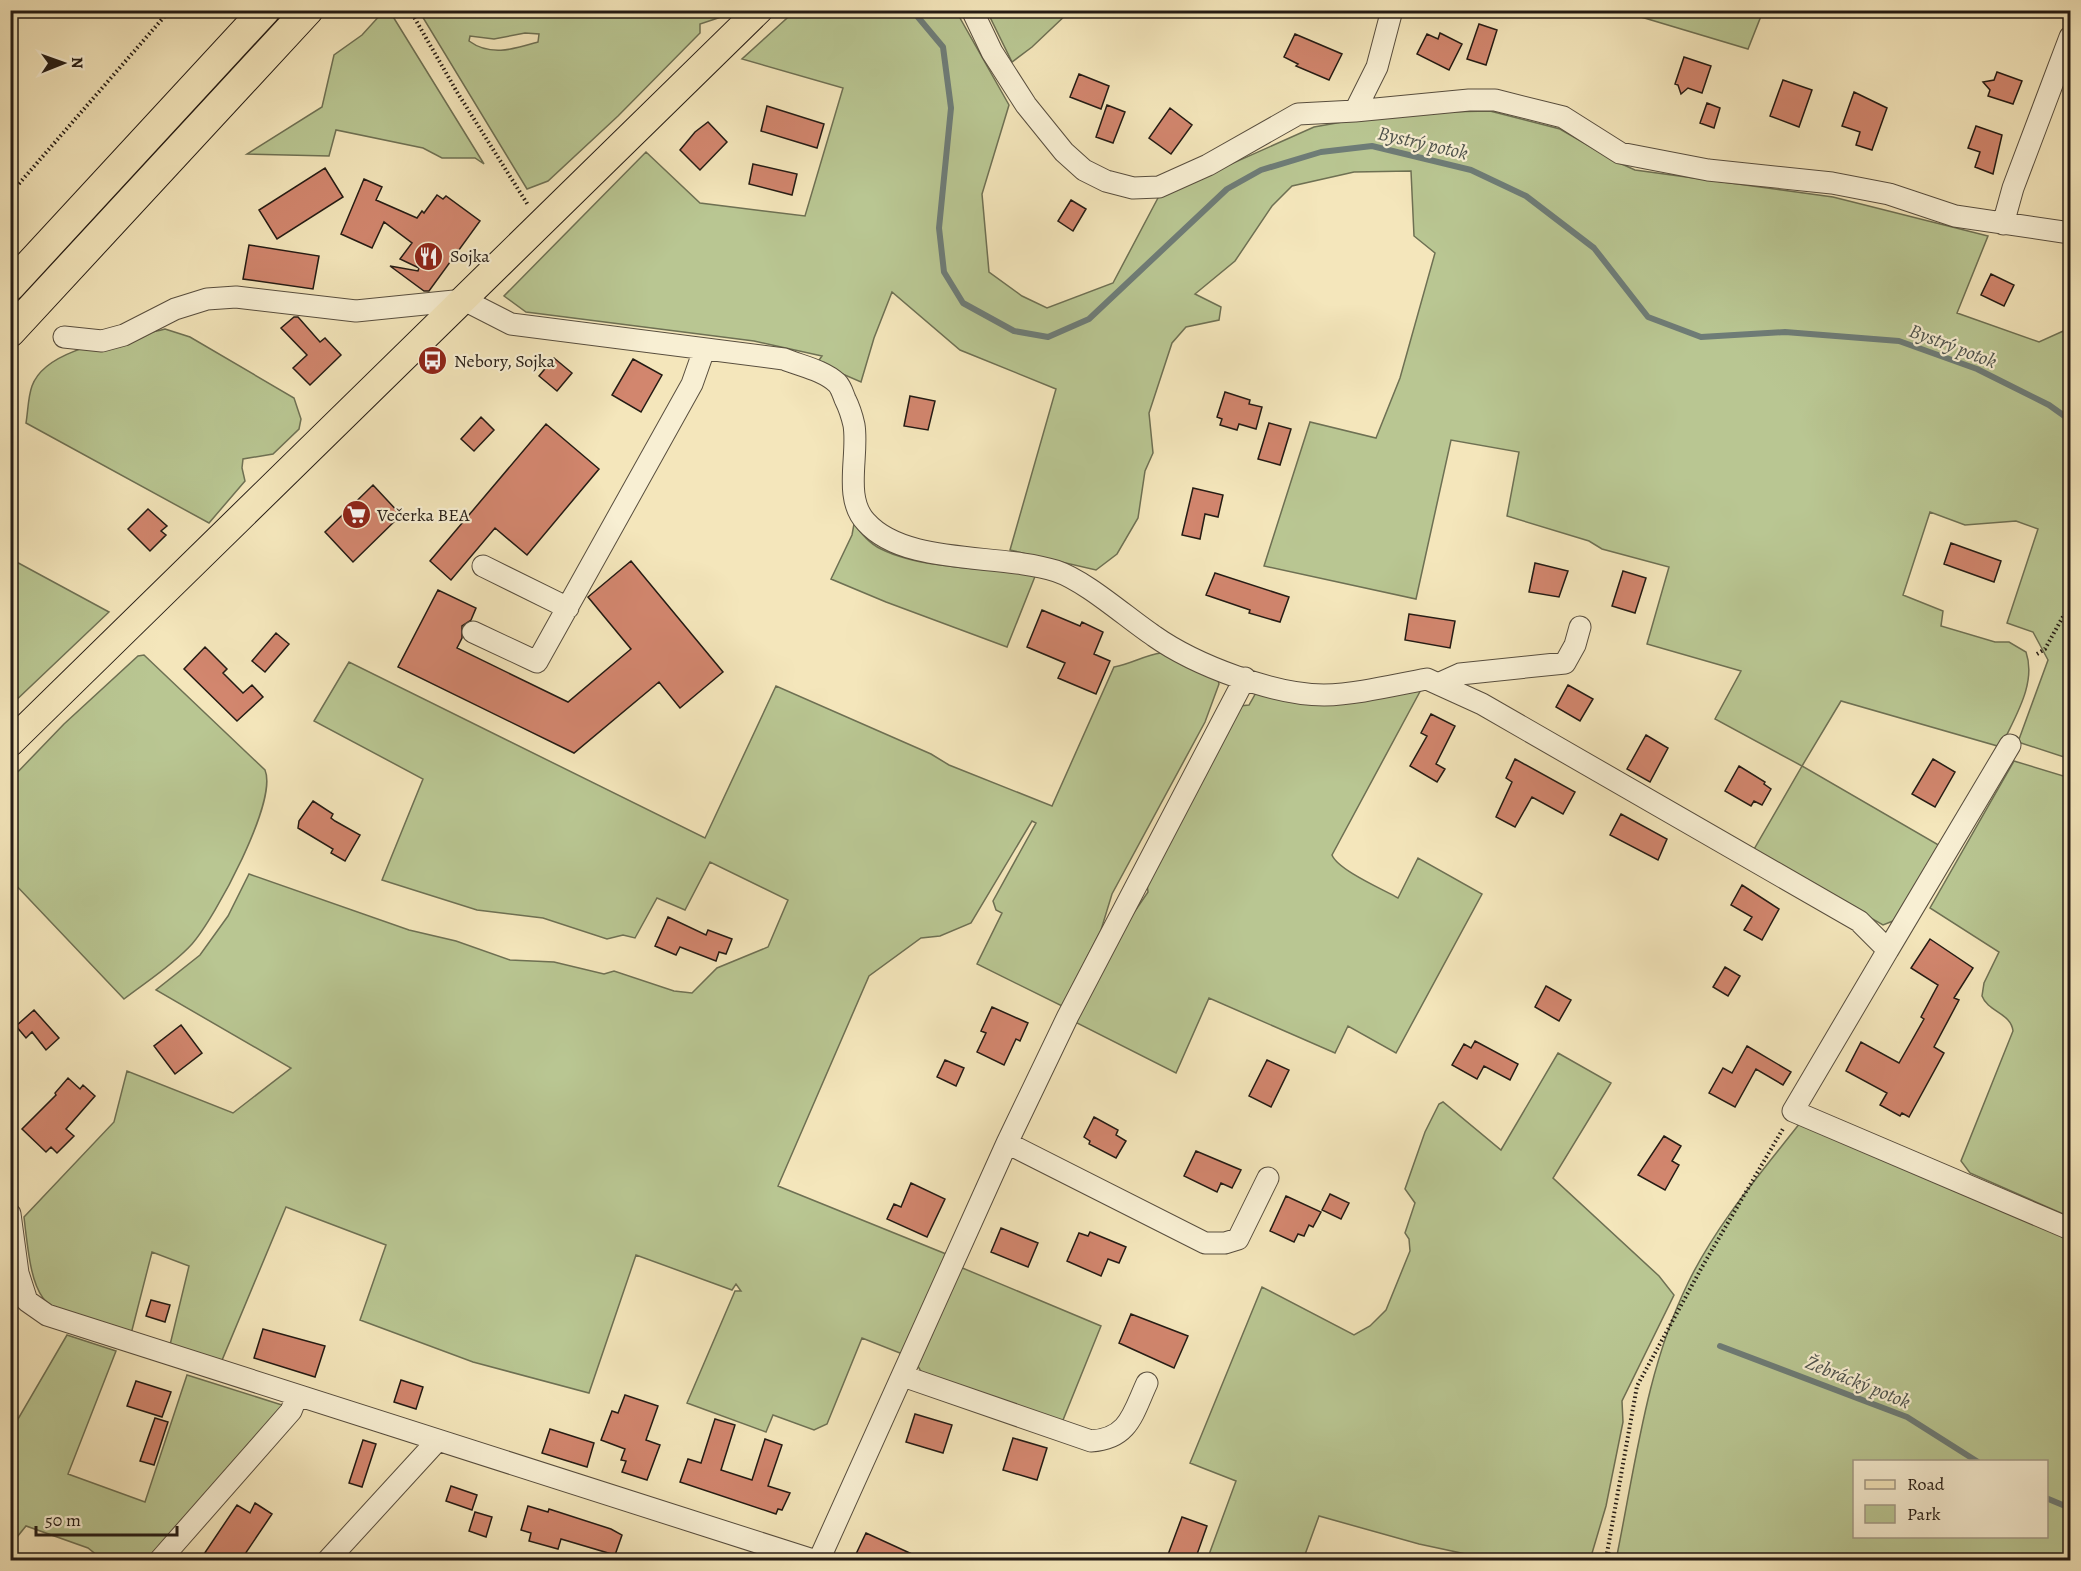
<svg xmlns="http://www.w3.org/2000/svg" width="2081" height="1571" font-family="Alegreya,serif">
<style>
.green{fill:#b9c692;stroke:#6e7053;stroke-width:1.5;fill-rule:evenodd}
.lines{fill:none;stroke-linecap:round;stroke-linejoin:round}
.stream{stroke:#6e7c77;stroke-width:6}
.building{fill:#d2866e;stroke:#241b14;stroke-width:1.5}
.minor-casing{stroke:#584e3e;stroke-width:23}
.major-casing{stroke:#241b14;stroke-width:29}
.highway-casing{stroke:#241b14;stroke-width:32}
.path{stroke:#241b14;stroke-width:4;stroke-dasharray:1.5 3;stroke-linecap:butt}
.minor{stroke:#f8efd3;stroke-width:21}
.major{stroke:#f4e6bb;stroke-width:27}
.highway{stroke:#f4e6bb;stroke-width:30}
.labels{text-anchor:middle;dominant-baseline:central;stroke-width:4.5;stroke-linejoin:round;paint-order:stroke}
.poi-label{font-size:18px;fill:#241b14;stroke:#f8efd3;text-anchor:start}
.water-label{font-size:20px;font-style:italic;fill:#4f544e;stroke:#f8efd3}
</style>
<rect width="100%" height="100%" fill="#f4e6bb"/>
<filter id="stains"><feTurbulence type="fractalNoise" baseFrequency=".00333" numOctaves="4"/><feColorMatrix values="0 0 0 0 .2 0 0 0 0 .09 0 0 0 0 .02 0 0 0 .5 -.17"/></filter>
<radialGradient id="worn" r=".72"><stop offset=".6" stop-color="#630" stop-opacity="0"/><stop offset="1" stop-color="#630" stop-opacity=".3"/></radialGradient>
<!-- green -->
<path class="green" d="M796,10L956,11L1009,105L982,194L989,272L1022,296L1047,308L1113,283L1159,196L1314,127L1393,113L1490,111L1560,129L1615,161L1635,170L1833,197L1988,236L1957,313L2039,342L2070,328V759L2018,742L2048,660L2033,632L2007,623L2038,529L2016,521L1965,525L1930,512L1903,595L1943,611L1941,626L1995,642H2009L2026,652C2037,684 2014,718 2001,747L1841,701L1802,766L1942,847L1901,912L1893,921L1883,925L1753,851L1802,766L1715,719L1741,671L1647,644L1669,567L1602,549L1589,541L1507,516L1519,452L1451,440L1416,599L1264,566L1310,422L1376,438L1400,378L1435,253L1414,236L1411,171L1354,172L1292,186L1272,206L1235,261L1195,294L1221,307L1219,320L1186,327L1172,343L1149,413L1153,453L1145,471L1138,518L1117,554L1096,570L1010,550L1056,389L960,350L892,292L874,338L861,382L817,363L822,356L754,341L526,312L504,296L646,152L700,203L805,216L843,88L742,59Z
M419,11H730L724,16L700,24V33L618,116L548,181L527,189ZM525,33L539,34L538,42C514,49 491,57 469,41L470,36L494,39Z
M987,11H1070L1032,47L1012,62Z
M1621,11L1763,10V11L1748,49Z
M382,13L392,15L484,164L475,158H442L423,148L336,130L329,156L247,154L322,107L334,55L362,35Z
M165,329L190,337L294,398L301,419L299,429L273,454L243,459L242,468L245,481L209,523L26,423C28,411 28,397 32,386C47,345 128,339 165,329Z
M854,524C862,534 870,544 881,549C921,569 990,569 1036,574L1007,647L886,602L831,579L852,535Z
M11,559L109,612L11,705Z
M1161,653L1217,676L1219,684L1205,722L1112,894L1101,930L1062,1006L977,964L1002,913L996,910L993,901L1036,823L1032,821L971,923L940,936L921,938L869,976L778,1186L951,1256L905,1355L862,1338L827,1424L814,1430L773,1415L766,1432L687,1403L735,1291H741L736,1284L732,1290L636,1255L589,1393L473,1362L360,1320L386,1245L286,1207L220,1365L169,1349L189,1266L152,1252L130,1338C39,1306 35,1316 24,1217L114,1122L127,1071L233,1113L291,1068L156,990L200,955L228,916L249,874L409,930L456,941L510,960L554,962L604,974L614,971L674,991L692,993L717,968L768,947L788,900L710,862L685,910L657,898L635,938L623,935L607,939L543,918L477,910L382,880L423,779L314,721L349,662L705,838L776,686L931,754L949,765L1052,806L1114,667C1131,664 1145,655 1161,653Z
M144,655L265,770C278,801 215,918 192,944C173,965 146,982 124,999L11,880V779L64,724L138,656Z
M1423,686L1332,855C1338,870 1382,889 1398,898L1418,858L1482,894L1396,1053L1348,1026L1335,1053L1209,998L1176,1073L1075,1022L1122,930L1148,892L1147,884L1239,706L1249,705L1257,691Z
M2014,761L2070,778V1217L1970,1173L1961,1161L2013,1031C2011,1013 1988,1012 1982,996L1984,983L1999,952L1930,908Z
M1558,1053L1611,1083L1553,1178L1659,1276L1674,1295L1622,1401L1623,1422L1606,1506L1590,1560H1494L1419,1544L1319,1516L1303,1560H1207L1236,1481L1190,1463L1262,1287L1354,1335L1370,1326L1386,1310L1410,1251L1409,1239L1405,1233L1415,1203L1405,1189L1425,1132L1439,1104L1443,1102L1501,1150Z
M1800,1123L2070,1237V1560H1616C1635,1468 1646,1369 1688,1283C1716,1225 1760,1174 1800,1123ZM1854,1462H2046V1536H1854Z
M960,1267L1101,1326L1061,1425L922,1373L917,1365Z
M67,1335L116,1351L68,1474L145,1502L187,1375L282,1405L279,1418L152,1560H103L88,1548L26,1526L17,1537L11,1535V1431Z"/>
<g class="lines">
<!-- stream -->
<path class="stream" d="M912,10L943,47L951,108L939,228L944,272L963,303L1014,331L1048,337L1089,319L1227,189L1261,170L1321,152L1372,146L1471,170L1526,196L1594,248L1648,317L1701,337L1785,332L1899,341L1977,369L2049,405L2070,420
M1720,1346L1907,1417L1978,1462
M2046,1498L2070,1508"/>
</g>
<!-- building -->
<path class="building" d="M1479,24L1497,30L1486,65L1467,59Z
M1440,33L1462,44L1449,70L1417,54L1427,34L1438,39Z
M1295,34L1342,54L1329,80L1296,66L1298,64L1284,57Z
M1684,57L1711,66L1702,93L1688,88L1681,94L1678,85L1675,84Z
M1997,72L2022,81L2013,104L1988,96L1990,90L1983,82L1994,80Z
M1079,74L1109,86L1101,109L1070,97Z
M1783,80L1812,90L1799,127L1770,116Z
M1854,92L1887,108L1872,150L1856,145L1860,132L1842,126Z
M1707,103L1720,108L1714,128L1700,123Z
M1107,105L1125,112L1113,143L1096,137Z
M767,106L824,124L817,148L761,131Z
M1170,108L1192,125L1171,154L1149,138Z
M708,122L727,142L700,170L680,150L695,132Z
M1976,126L2002,135L1993,174L1975,167L1980,152L1968,148Z
M753,164L797,174L792,195L749,184Z
M325,168L343,197L277,239L259,210Z
M364,179L382,187L376,200L417,218L422,211L424,213L437,195L443,199L446,196L480,221L429,291H424L390,266L418,271L419,268L400,259L412,243L384,222L372,248L341,234Z
M1071,200L1086,209L1073,231L1058,221Z
M249,245L319,256L313,289L243,279Z
M1991,274L2014,285L2004,306L1981,295Z
M294,317H298L320,342L325,338L341,355L310,385L293,368L307,355L281,328Z
M554,358L572,373L557,391L539,376Z
M633,359L662,375L641,412L612,395Z
M1225,392L1250,400L1249,404L1262,407L1256,429L1239,424L1237,430L1220,425L1222,419L1217,417Z
M910,396L935,401L928,430L904,426Z
M481,417L494,430L474,451L461,439Z
M1269,423L1291,429L1280,465L1258,459Z
M546,424L599,469L527,555L495,528L451,580L430,561Z
M373,485L401,515L353,562L325,532Z
M1193,488L1223,495L1218,517L1205,514L1200,539L1182,535Z
M148,509L167,526L161,531L166,535L150,551L128,529Z
M1951,543L2001,561L1994,582L1944,564Z
M631,561L723,672L680,708L659,682L574,753L398,667L438,590L476,608L471,620L462,626V638L457,648L568,702L631,649L588,597Z
M1535,563L1568,571L1559,597L1529,592Z
M1623,571L1646,578L1635,613L1612,606Z
M1215,573L1289,597L1280,622L1249,613L1250,610L1206,595Z
M1042,610L1080,626L1082,622L1103,632L1094,654L1110,661L1096,694L1058,678L1065,663L1027,647Z
M1409,614L1455,621L1450,648L1405,640Z
M276,633L289,644L265,672L252,661Z
M205,647L227,669L223,673L243,693L252,685L263,697L237,721L184,669Z
M1568,685L1593,699L1580,721L1556,707Z
M1431,714L1455,726L1436,764L1445,769L1437,782L1410,766L1427,736L1421,733Z
M1646,735L1668,748L1650,782L1627,769Z
M1515,759L1575,792L1563,814L1532,797L1515,827L1496,817L1512,782L1506,778Z
M1933,759L1955,772L1935,807L1912,794Z
M1739,766L1765,782L1764,784L1771,789L1762,805L1754,801L1751,806L1725,791Z
M313,801L333,814L331,818L335,821L360,835L345,861L331,853L333,849L298,828L299,821Z
M1621,814L1667,839L1658,860L1610,835Z
M1742,885L1779,909L1762,940L1744,930L1752,917L1731,905Z
M668,917L706,935L708,930L732,939L726,954L719,952L716,961L680,947L676,955L655,946Z
M1930,939L1973,968L1954,998L1959,1000L1934,1047L1944,1053L1909,1117L1902,1113L1900,1116L1880,1105L1887,1093L1846,1071L1861,1042L1899,1063L1924,1019L1921,1017L1938,985L1911,968Z
M1725,967L1740,976L1728,996L1713,987Z
M1546,986L1571,1000L1559,1021L1535,1007Z
M992,1007L1028,1023L1020,1041L1016,1039L1004,1065L977,1052L986,1033L981,1031Z
M34,1010L59,1038L46,1050L32,1032L26,1038L16,1026Z
M181,1025L202,1053L175,1074L154,1046Z
M1475,1041L1518,1064L1510,1080L1484,1066L1477,1079L1452,1065L1464,1044L1471,1048Z
M1747,1046L1791,1072L1783,1085L1756,1069L1735,1107L1709,1093L1723,1068L1732,1073Z
M945,1060L964,1068L956,1086L937,1077Z
M1267,1060L1289,1070L1271,1107L1249,1096Z
M68,1078L80,1089L83,1085L95,1096L66,1129L74,1136L57,1153L51,1147L46,1152L22,1129L56,1095L55,1093Z
M1094,1117L1118,1130L1116,1135L1126,1141L1116,1158L1089,1144L1090,1141L1084,1137Z
M1664,1136L1681,1146L1672,1161L1679,1165L1665,1190L1638,1175Z
M1196,1151L1241,1170L1232,1188L1221,1183L1217,1192L1184,1176Z
M911,1183L945,1199L927,1237L887,1219L894,1204L901,1207Z
M1330,1194L1349,1203L1341,1219L1322,1210Z
M1286,1196L1321,1212L1313,1227L1309,1225L1304,1236L1298,1234L1294,1242L1270,1231Z
M1001,1228L1038,1243L1028,1267L991,1252Z
M1090,1232L1126,1247L1119,1263L1108,1259L1101,1276L1067,1261L1079,1233L1088,1236Z
M151,1300L170,1305L165,1322L146,1316Z
M1131,1314L1188,1336L1174,1368L1119,1343Z
M263,1329L325,1346L315,1377L254,1358Z
M401,1380L423,1387L416,1409L394,1402Z
M136,1381L171,1392L162,1417L127,1406Z
M625,1395L658,1406L646,1440L660,1445L647,1480L622,1472L626,1461L621,1460L625,1449L601,1440L612,1411L618,1413Z
M915,1414L952,1425L943,1453L906,1442Z
M155,1418L168,1422L154,1465L140,1461Z
M715,1419L735,1425L721,1470L752,1480L765,1439L782,1445L768,1486L790,1493L782,1510L778,1509L776,1514L680,1482L688,1459L701,1463Z
M550,1429L594,1443L587,1467L542,1453Z
M1013,1438L1047,1448L1037,1480L1003,1470Z
M363,1440L376,1444L362,1487L349,1483Z
M451,1486L477,1495L472,1510L446,1501Z
M255,1503L272,1514L241,1560H200L237,1505L250,1513Z
M528,1506L548,1512L549,1509L611,1529L622,1535L615,1555L561,1539L558,1549L529,1541L531,1533L521,1530Z
M475,1512L492,1517L486,1537L469,1531Z
M1182,1517L1207,1526L1195,1560H1166Z
M866,1533L925,1560H871L856,1554Z"/>
<g class="lines">
<defs>
<path id="minor" d="M972,10L992,52L1026,105L1064,152L1084,170L1106,181L1133,188L1159,187L1208,165L1298,114L1355,111L1469,100H1495L1563,117L1620,153L1708,170L1832,183L1889,194L1955,216L2070,233
M1355,111L1377,67L1392,10
M2003,224L2013,188L2070,37
M64,337L102,341L124,335L175,309L207,299L236,297L356,311L464,300L511,324L784,359C801,366 823,370 837,383C841,387 843,394 845,399C849,407 852,416 854,425C859,455 843,498 866,522C905,566 999,553 1056,571C1086,581 1127,618 1154,636C1195,665 1274,695 1324,695C1359,694 1394,685 1427,679L1482,704L1859,921L1888,950L1793,1111L2070,1229
M483,566L568,608
M473,632L537,662L692,384L704,350
M1440,683L1460,674L1565,663L1575,645L1580,627
M1888,950L2010,745
M1007,1143L1205,1243H1225L1238,1239L1268,1178
M10,1214L18,1273L27,1301L47,1315L813,1560
M903,1376L1091,1441C1129,1439 1133,1413 1147,1383
M160,1560L291,1411L297,1396
M328,1560L437,1441
M819,1560L1007,1143L1068,1016L1245,678"/>
<path id="major" d="M10,743L759,10"/>
<path id="highway" d="M10,286L265,10
M10,332L308,10"/>
</defs>
<!-- minor casing -->
<use href="#minor" class="minor-casing"/>
<!-- major casing -->
<use href="#major" class="major-casing"/>
<!-- highway casing -->
<use href="#highway" class="highway-casing"/>
<!-- path -->
<path class="path" d="M410,10L457,92L528,205
M10,194L170,10
M2037,654L2045,649L2070,604
M1607,1553L1637,1386L1702,1267L1784,1127
M1605,1560L1607,1553L1627,1560"/>
<!-- minor -->
<use href="#minor" class="minor"/>
<!-- major -->
<use href="#major" class="major"/>
<!-- highway -->
<use href="#highway" class="highway"/>
</g>
<!-- icons -->
<defs>
<symbol id="restaurant-disc" viewBox="-11 -11 22 22"><circle r="9.5" fill="#8f2418" stroke="#f8efd3"/><path d="M-5-6h1v4h1v-4h1v4h1v-4h1v5L-1.5 .5V6h-2V.5L-5-1ZM5-6V6H3V1.5H1.5Q1.5-4 5-6Z" fill="#fff"/></symbol>
<symbol id="bus-disc" viewBox="-11 -11 22 22"><circle r="9.5" fill="#8f2418" stroke="#f8efd3"/><path d="M-5-6H5V4H4V6H2V4H-2V6H-4V4H-5ZM-3.5-4V0h7V-4ZM-3.5 1.2v1.5H-2V1.2ZM2 1.2v1.5H3.5V1.2Z" fill="#fff"/></symbol>
<symbol id="supermarket-disc" viewBox="-11 -11 22 22"><circle r="9.5" fill="#8f2418" stroke="#f8efd3"/><path d="M-6-5.5h2.5l.6 2H6L4.5 2H-2.5L-4.4-4H-6ZM-1.5 3.2a1.3 1.3 0 1 0 .1 0ZM3 3.2a1.3 1.3 0 1 0 .1 0Z" fill="#fff"/></symbol>
</defs>
<g fill-rule="evenodd">
<use href="#restaurant-disc" x="412" y="240" width="33" height="33"/>
<use href="#bus-disc" x="416" y="344" width="33" height="33"/>
<use href="#supermarket-disc" x="340" y="498" width="33" height="33"/>
</g>
<g class="labels">
<!-- poi labels -->
<g class="poi-label">
<text x="450" y="256">Sojka</text>
<text x="454" y="361">Nebory, Sojka</text>
<text x="377" y="515">Večerka BEA</text>
</g>
<!-- water labels -->
<g class="water-label">
<text transform="translate(1423 143) rotate(13)">Bystrý potok</text>
<text transform="translate(1953 346) rotate(21)">Bystrý potok</text>
<text transform="translate(1858 1382) rotate(22)">Žebrácký potok</text>
</g>
</g>
<!-- margin -->
<rect width="2081" height="1571" fill="none" stroke="#f4e6bb" stroke-width="36"/>
<rect x="12" y="12" width="2057" height="1547" fill="none" stroke="#241b14" stroke-width="3"/>
<rect x="18" y="18" width="2045" height="1535" fill="none" stroke="#241b14" stroke-width="1.5"/>
<!-- legend -->
<rect x="1853" y="1460" width="195" height="78" fill="#f8efd3" stroke="#a39a87" stroke-width="1.5"/>
<rect x="1865" y="1480" width="30" height="9" fill="#f4e6bb" stroke="#a39a87" stroke-width="1.5"/>
<text x="1907" y="1490" font-size="18" fill="#241b14">Road</text>
<rect x="1865" y="1505" width="30" height="18" fill="#b9c692" stroke="#a39a87" stroke-width="1.5"/>
<text x="1907" y="1520" font-size="18" fill="#241b14">Park</text>
<!-- north arrow -->
<g transform="translate(63 63) rotate(89)" stroke="#f8efd3" stroke-width="4.5" paint-order="stroke">
<path d="M0-4.5L10 22L0 15L-10 22Z" fill="#241b14"/>
<text y="-9" font-size="16" font-weight="bold" text-anchor="middle" fill="#241b14">N</text>
</g>
<!-- scale -->
<path d="M36 1526v9h141v-9" fill="none" stroke="#241b14" stroke-width="3"/>
<text x="45" y="1526" font-size="18" fill="#241b14" stroke="#f8efd3" stroke-width="4.5" paint-order="stroke">50 m</text>
<rect width="100%" height="100%" filter="url(#stains)"/>
<rect width="100%" height="100%" fill="url(#worn)"/>
</svg>
